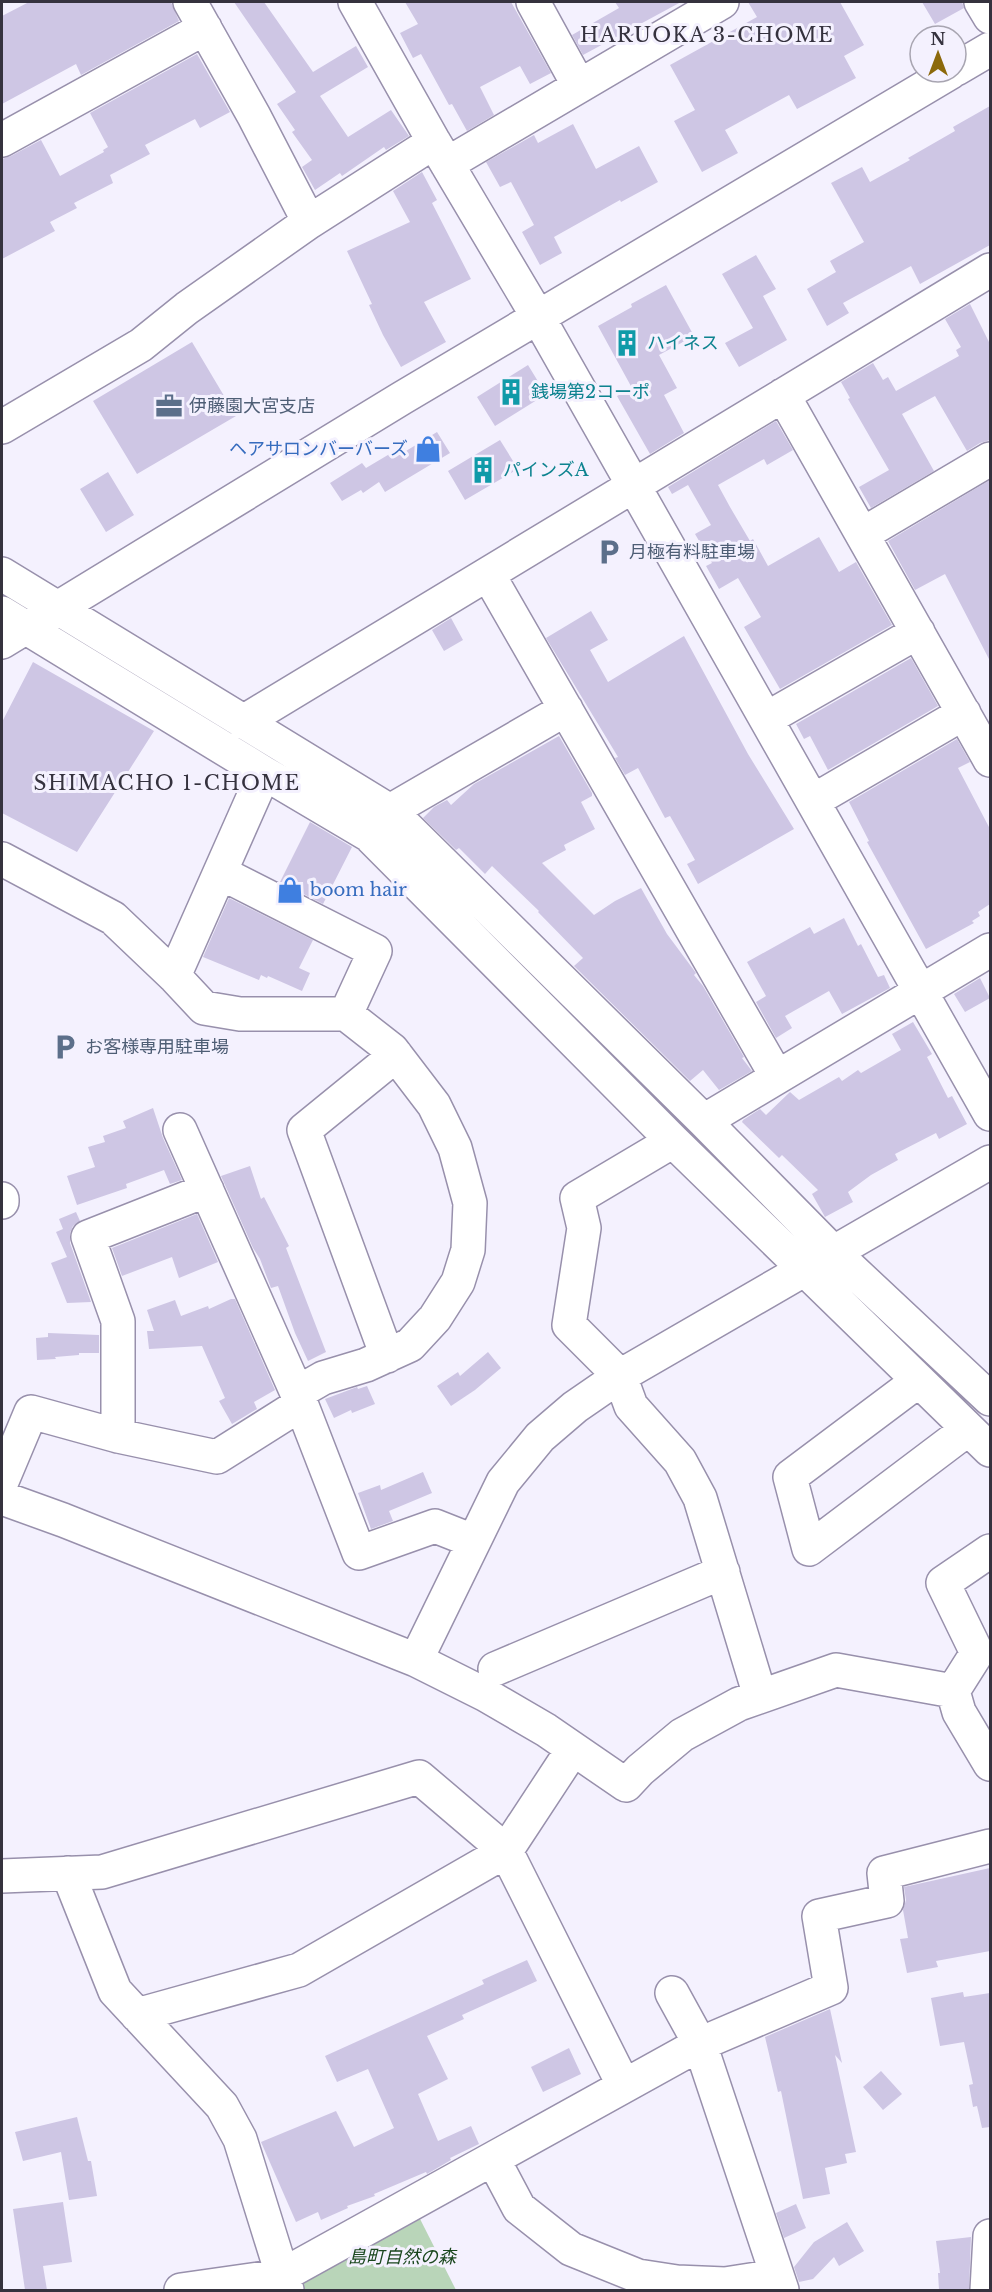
<svg xmlns="http://www.w3.org/2000/svg" width="992" height="2292" font-family="'Libre Baskerville','Noto Sans JP',serif">
<style>
.green{fill:#b9d5b9}
.lines{fill:none;stroke-linecap:round;stroke-linejoin:round}
.stream{stroke:#afd3ee;stroke-width:7}
.building{fill:#cec6e4}
.minor-casing{stroke:#9890ac;stroke-width:36}
.minor{stroke:#fff;stroke-width:33}
.labels{text-anchor:middle;dominant-baseline:central;stroke-width:6;stroke-linejoin:round;paint-order:stroke}
.culture-label{font-size:18px;fill:#0d838f;stroke:#f4f1fe;text-anchor:start}
.service-label{font-size:18px;fill:#4e5e75;stroke:#f4f1fe;text-anchor:start}
.shop-label{font-size:18px;fill:#366cbe;stroke:#f4f1fe;text-anchor:end}
.park-label{font-size:18px;font-style:italic;fill:#1a471e;stroke:#f4f1fe}
.neighbourhood-label{font-size:20px;letter-spacing:1.5px;fill:#35323e;stroke:#f4f1fe}
</style>
<rect width="100%" height="100%" fill="#f4f1fe"/>
<!-- green -->
<path class="green" d="M417,2213L456,2290H294L290,2281Z"/>
<g class="lines">
<!-- stream -->
<path class="stream" d="M634,1075L780,1222"/>
</g>
<!-- building -->
<path class="building" d="M29,2H171L179,21L81,75L76,64L2,104V16Z
M234,2H264L313,72L356,46L368,67L320,96L348,137L391,110L409,136L386,150L384,147L342,176L340,173L315,190L302,167L312,160L292,132L295,130L277,104L296,92Z
M405,2H511L551,73L530,84L520,66L480,87L494,115L467,131L452,104L449,105L421,54L413,58L400,33L418,24Z
M615,2H681L583,55L572,35L619,8Z
M748,2H840L864,45L844,56L856,78L797,109L789,95L725,130L738,153L702,172L674,121L695,110L670,65L757,17Z
M922,2H962L964,8L935,24Z
M197,54L230,112L200,128L195,119L145,145L150,154L110,175L113,183L74,203L77,208L50,222L55,231L2,259V159L11,156L41,140L60,176L104,152L103,150L108,147L90,113Z
M990,106V245L920,284L911,266L843,303L849,313L827,326L807,289L836,272L830,261L864,242L831,183L862,167L870,182L910,160L908,158L955,131L953,127Z
M573,124L596,169L639,146L658,182L621,202L620,200L554,237L562,253L540,265L522,232L534,225L511,182L500,187L486,162L534,135L538,143Z
M422,172L437,200L432,203L471,279L424,302L446,342L401,367L383,335L369,305L372,304L347,251L410,222L393,191Z
M756,255L776,289L763,296L787,340L739,367L725,343L753,328L722,274Z
M666,285L694,336L659,355L677,388L664,395L684,433L650,454L617,396L632,388L598,326L632,307L631,304Z
M970,304L990,344V440L980,443L967,451L935,396L902,414L934,471L871,508L859,487L889,470L848,399L850,398L841,382L873,363L883,380L888,377L896,391L959,356L956,350L961,347L945,319Z
M192,342L236,416L137,474L93,401Z
M528,365L539,383L533,387L540,398L495,426L477,397Z
M776,421L793,450L767,465L764,459L718,485L730,507L750,541L753,539L768,566L819,537L839,572L856,562L892,625L780,689L744,627L761,617L738,578L719,589L706,566L712,563L695,534L711,525L688,485L672,494L668,487Z
M437,432L450,453L385,492L379,482L363,493L361,490L342,501L330,483L362,463L366,468L403,446L406,451Z
M500,440L518,469L465,500L448,471Z
M108,472L134,515L106,532L80,489Z
M990,480V661L945,574L915,590L888,541Z
M591,611L608,640L590,650L608,682L684,636L748,754L794,829L698,884L687,864L695,860L670,816L665,818L638,768L625,775L615,758L618,757L546,638Z
M451,618L463,640L444,651L432,630Z
M911,658L938,706L828,770L810,736L804,739L796,724Z
M33,662L154,731L77,852L2,813V722Z
M559,736L592,793V796L581,802L595,829L564,845L566,850L542,863L594,915L615,901L641,888L667,934L696,973L694,975L703,986L744,1057L742,1058L752,1071L719,1090L703,1070L690,1081L574,966L583,958L538,912L539,911L492,866L485,874L459,848L456,850L423,818L434,807L447,800L451,805L474,784Z
M957,739L970,762L958,768L990,829V904L978,912L980,916L972,921L974,923L926,949L867,842L869,841L849,802Z
M310,822L352,847L323,904L280,882Z
M229,898L313,940L299,968L310,973L302,991L268,976L267,978L261,975L259,980L203,957Z
M844,918L858,946L861,944L878,977L884,975L890,988L842,1014L829,991L785,1016L792,1028L776,1038L756,1002L766,996L747,962L810,927L814,934Z
M980,978L990,998L965,1012L954,994Z
M913,1022L932,1054L927,1057L948,1098L952,1096L967,1124L939,1139L936,1133L895,1154L898,1160L871,1175L848,1192L853,1202L825,1217L812,1194L818,1190L782,1155L779,1158L742,1122L743,1120L760,1109L766,1115L790,1092L799,1100L839,1077L842,1081L858,1070L861,1073L901,1050L892,1034Z
M153,1108L163,1138L182,1180L170,1184L164,1170L126,1184L127,1188L77,1205L67,1176L95,1167L88,1147L105,1142L103,1136L126,1128L123,1121Z
M250,1166L261,1199L264,1197L289,1246L286,1248L326,1352L308,1361L295,1333L278,1286L271,1288L260,1259L253,1248L221,1176Z
M76,1212L80,1221L73,1226L70,1233V1243L91,1302L67,1303L51,1263L67,1257L56,1232L63,1229L59,1219Z
M197,1214L218,1262L179,1278L172,1257L122,1276L112,1248Z
M231,1299H235L275,1390L254,1402L257,1409L232,1424L219,1401L225,1398L202,1346L149,1349L147,1331H154L147,1310L175,1300L181,1316L208,1306L209,1309Z
M48,1333L99,1335V1353H79V1355L55,1357L56,1359L37,1360L36,1338L48,1337Z
M488,1352L501,1368L475,1390L451,1406L437,1386L458,1372L460,1376Z
M367,1386L375,1404L352,1413L351,1410L334,1418L325,1399L357,1387L358,1389Z
M423,1472L432,1493L389,1511L393,1521L371,1529L358,1493L380,1485L381,1490Z
M990,1868V1951L936,1961L938,1967L907,1973L900,1939L908,1938L903,1910L906,1900L904,1887Z
M527,1960L537,1981L462,2015L464,2019L427,2036L448,2079L418,2094L438,2141L471,2126L479,2144L450,2158L451,2160L427,2174L426,2172L374,2194L375,2196L347,2206L348,2208L321,2220L318,2212L296,2222L261,2142L336,2111L354,2147L394,2128L368,2069L337,2082L325,2056L484,1984L482,1980Z
M963,1992L964,1997L990,1993V2127L982,2128L977,2106L973,2107L969,2085L973,2084L964,2042L940,2046L931,1998Z
M830,2009L842,2063L835,2055L856,2152L845,2154L847,2163L825,2168L830,2194L803,2199L781,2091L778,2092L765,2037Z
M569,2048L581,2074L543,2092L531,2067Z
M881,2071L902,2094L883,2110L863,2087Z
M77,2117L88,2161H91L97,2196L69,2200L61,2152L23,2161L15,2132Z
M63,2202L72,2262L43,2266L47,2290H25L13,2209Z
M796,2204L806,2228L784,2238L776,2213Z
M847,2222L864,2251L839,2266L834,2257L813,2279L799,2282L794,2267L814,2242Z
M971,2237L969,2290H939L938,2273H940L936,2241Z"/>
<g class="lines">
<defs>
<path id="minor" d="M190,2L254,116L309,222
M355,2L434,142L538,317L990,1114
M533,2L579,86
M981,2L990,17
M956,69L990,49
M2,140L205,28
M447,164L722,2
M783,395L990,760
M2,427L141,345L187,308L309,222L434,142
M863,534L990,459
M2,574L390,811L704,1121L833,1252L990,1399
M488,574L777,1077
M2,613L264,773L369,835L673,1141L990,1450
M2,642L402,398L951,72
M766,719L918,632
M243,722L990,270
M813,801L964,713
M390,811L566,709
M2,859L113,918L174,976L204,1008L240,1014H346L392,1050L434,1105L455,1148L470,1203L468,1250L458,1282L435,1318L410,1345L366,1365L323,1378L297,1393
M221,873L375,951L346,1014
M174,976L264,773
M704,1121L990,950
M180,1130L297,1393L359,1553L435,1526L473,1541
M673,1141L577,1198L584,1228L569,1325L620,1376L631,1406L680,1461L700,1498L760,1696
M2,1199V1202
M387,1356L304,1130L396,1055
M918,1381L790,1477L809,1549L968,1429
M118,1436V1321L88,1237L207,1190
M2,1481L31,1412L118,1436L217,1457L301,1404
M2,1498L63,1520L416,1660L486,1695L546,1730L626,1785L640,1770L682,1735L739,1704L836,1670L953,1691L959,1712L990,1764
M416,1660L503,1482L540,1437L575,1407L620,1376L990,1162
M495,1669L723,1572
M953,1691L977,1653L943,1583L990,1551
M68,1873L115,1991L222,2106L240,2139L287,2290
M2,1876L102,1872L419,1777L506,1851L624,2086
M672,1993L700,2044L782,2290
M137,2015L299,1970L506,1851L573,1749
M493,2159L519,2208L571,2249L638,2276L677,2282L725,2284L776,2276
M181,2290L281,2276L700,2044L831,1988L819,1916L887,1901L884,1873L990,1846
M987,2290L990,2236"/>
</defs>
<!-- minor casing -->
<use href="#minor" class="minor-casing"/>
<!-- minor -->
<use href="#minor" class="minor"/>
</g>
<!-- icons -->
<defs>
<symbol id="building-bare" viewBox="-9 -9 18 18"><path d="M-4-6H4V6H1V3H-1V6H-4ZM-2.5-4.3h1.7v1.8h-1.7ZM.8-4.3h1.7v1.8H.8ZM-2.5-1h1.7V.8h-1.7ZM.8-1h1.7V.8H.8Z" fill="#0f9aa8" stroke="#f4f1fe" stroke-width="2.5" paint-order="stroke"/></symbol>
<symbol id="office-bare" viewBox="-9 -9 18 18"><path d="M-6-3h4V-5.5h4V-3h4V5H-6ZM-1-4.5V-3h2v-1.5ZM-6 0V1H6V0Z" fill="#5c6f8a" stroke="#f4f1fe" stroke-width="2.5" paint-order="stroke"/></symbol>
<symbol id="shop-bare" viewBox="-9 -9 18 18"><path d="M-5-2.5h2.3a2.7 3.5 0 0 1 5.4 0H5L5.5 6h-11ZM-1.5-2.5h3a1.5 2.3 0 0 0-3 0Z" fill="#3f7fe0" stroke="#f4f1fe" stroke-width="2.5" paint-order="stroke"/></symbol>
<symbol id="parking-bare" viewBox="-9 -9 18 18"><path d="M-3.5-5.5H1a3.5 3.5 0 0 1 0 7H-1V5.5H-3.5ZM-1-3.4V-.6H.8a1.4 1.4 0 0 0 0-2.8Z" fill="#5c6f8a" stroke="#f4f1fe" stroke-width="2.5" paint-order="stroke"/></symbol>
</defs>
<g fill-rule="evenodd">
<use href="#building-bare" x="608" y="324" width="38" height="38"/>
<use href="#building-bare" x="492" y="373" width="38" height="38"/>
<use href="#office-bare" x="150" y="387" width="38" height="38"/>
<use href="#shop-bare" x="409" y="430" width="38" height="38"/>
<use href="#building-bare" x="464" y="451" width="38" height="38"/>
<use href="#parking-bare" x="590" y="533" width="38" height="38"/>
<use href="#shop-bare" x="271" y="871" width="38" height="38"/>
<use href="#parking-bare" x="46" y="1028" width="38" height="38"/>
</g>
<g class="labels">
<!-- culture labels -->
<g class="culture-label">
<text x="647" y="343">ハイネス</text>
<text x="531" y="392">銭場第2コーポ</text>
<text x="503" y="470">パインズA</text>
</g>
<!-- service labels -->
<g class="service-label">
<text x="189" y="406">伊藤園大宮支店</text>
<text x="629" y="552">月極有料駐車場</text>
<text x="85" y="1047">お客様専用駐車場</text>
</g>
<!-- shop labels -->
<g class="shop-label">
<text x="408" y="449">ヘアサロンバーバーズ</text>
<text x="310" y="890" text-anchor="start">boom hair</text>
</g>
<!-- park labels -->
<g class="park-label">
<text x="402" y="2257">島町自然の森</text>
</g>
<!-- neighbourhood labels -->
<g class="neighbourhood-label">
<text x="707" y="35">HARUOKA 3-CHOME</text>
<text x="167" y="783">SHIMACHO 1-CHOME</text>
</g>
</g>
<!-- border -->
<rect width="992" height="2292" fill="none" stroke="#35323e" stroke-width="6"/>
<!-- north arrow -->
<g transform="translate(938 54)"><circle r="28" fill="#f4f1fe" stroke="#a8a5b1" stroke-width="1.5"/>
<path d="M0-4.5L10 22L0 15L-10 22Z" fill="#8c690b"/>
<text y="-9" font-size="16" font-weight="bold" text-anchor="middle" fill="#35323e">N</text>
</g>
</svg>
